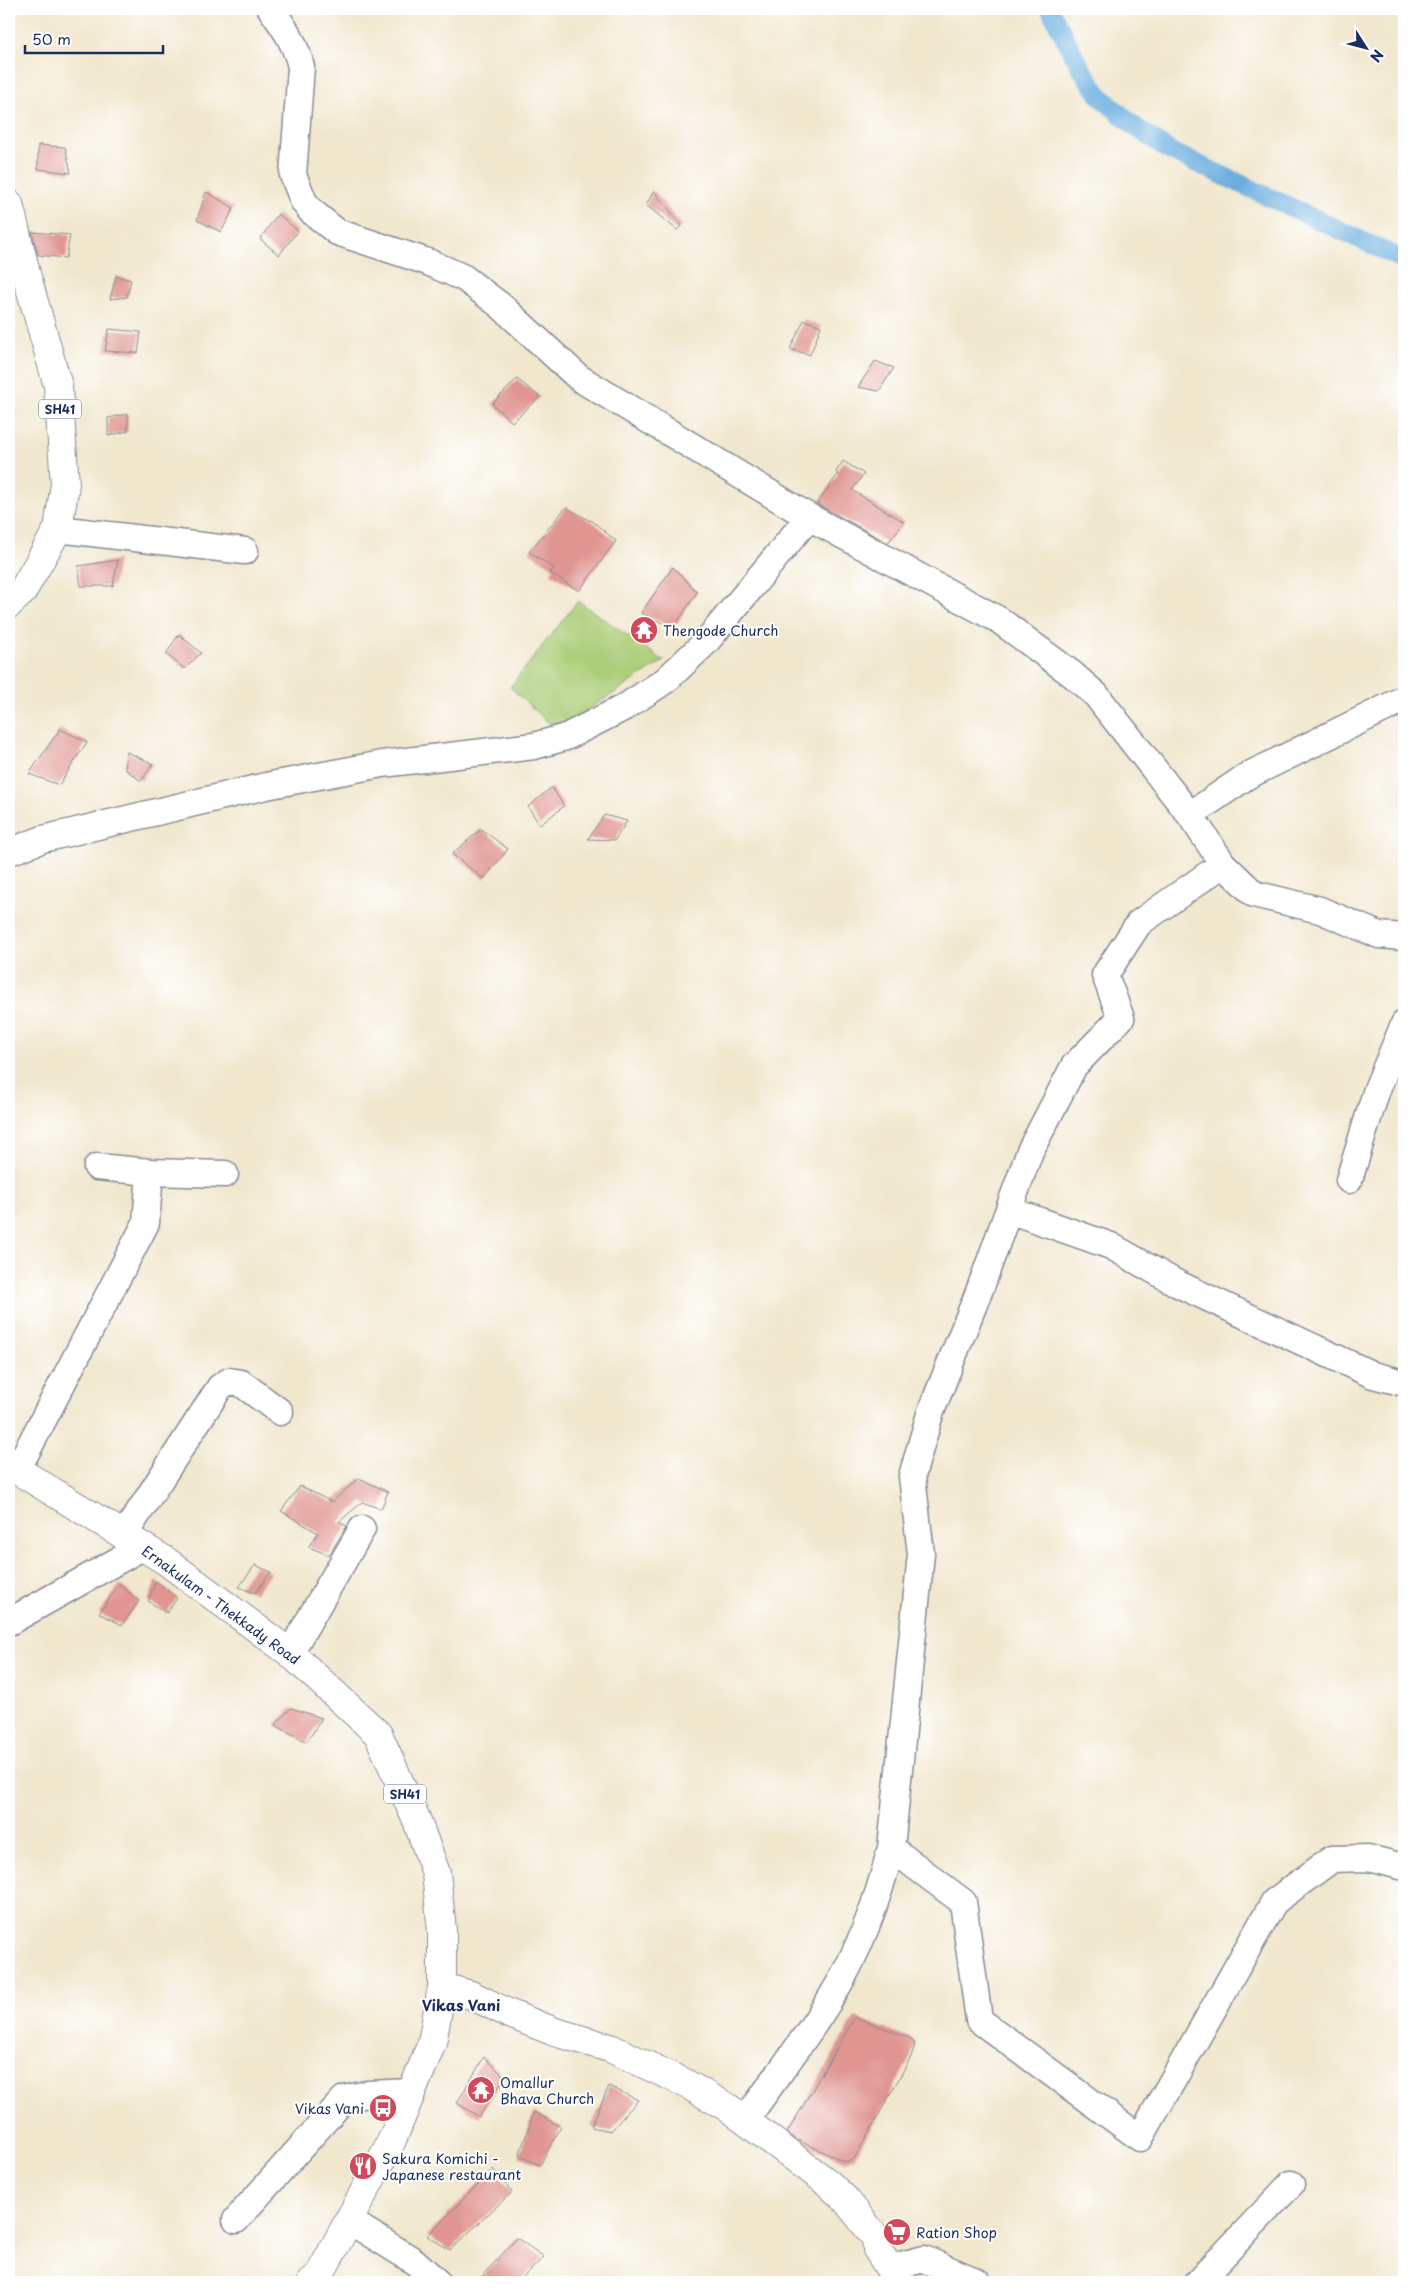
<svg xmlns="http://www.w3.org/2000/svg" width="1413" height="2291" font-family="'Playpen Sans',sans-serif">
<style>
.green{fill:#abce78;stroke:#637e6b}
.lines{fill:none;stroke-linecap:round;stroke-linejoin:round}
.canal{stroke:#6aaedf;stroke-width:19}
.building{fill:#e09590}
.minor-casing{stroke:#868b96;stroke-width:29}
.major-casing{stroke:#868b96;stroke-width:30}
.minor{stroke:#fff;stroke-width:26}
.major{stroke:#fff;stroke-width:28}
.labels{text-anchor:middle;dominant-baseline:central;stroke-width:4;stroke-linejoin:round;paint-order:stroke}
.shield{fill:#fff;stroke:#5f6d8e;stroke-width:1}
.shield-label{font-size:12px;font-weight:bold;fill:#1b2f5e}
.poi-label{font-size:14px;fill:#1b2f5e;stroke:#fff;text-anchor:start}
.street-label{font-size:14px;fill:#1b2f5e;stroke:#fff}
.neighbourhood-label{font-size:15px;font-weight:bold;fill:#1b2f5e;stroke:#fff}
</style>
<rect width="100%" height="100%" fill="#fff"/>
<filter id="ink" filterUnits="userSpaceOnUse"><feTurbulence type="fractalNoise" baseFrequency=".02" numOctaves="2"/><feDisplacementMap in="SourceGraphic" scale="10" xChannelSelector="R" yChannelSelector="G"/><feConvolveMatrix kernelMatrix="1 2 1 2 8 2 1 2 1" color-interpolation-filters="sRGB"/></filter>
<filter id="wash" filterUnits="userSpaceOnUse"><feTurbulence type="fractalNoise" baseFrequency=".0096" numOctaves="4" result="noise"/><feDisplacementMap in="SourceGraphic" scale="20" xChannelSelector="R" yChannelSelector="G"/><feGaussianBlur stdDeviation="1.12" result="paint"/><feColorMatrix in="noise" values="0 0 0 0 0 0 0 0 0 0 0 0 0 0 0 0 0 1.4 0 .05"/><feComposite in="paint" operator="in"/></filter>
<g filter="url(#wash)">
<rect width="100%" height="100%" fill="#f1e7cd"/>
<!-- green -->
<path class="green" d="M578,601L664,661L556,730L510,687Z"/>
<g class="lines">
<!-- canal -->
<path class="canal" d="M1050,9L1080,67L1101,97L1134,126L1170,151L1404,260"/>
</g>
<g id="blocks">
<!-- building -->
<path class="building" d="M38,145L65,147L71,173L38,169Z
M654,191L682,226L677,230L646,205Z
M206,192L234,208L221,232L197,220Z
M278,214L298,231L279,255L260,239Z
M32,232L70,235L66,258L38,255Z
M116,276L131,280L127,297L110,299Z
M804,320L821,326L810,355L790,349Z
M109,329L141,332L138,353L105,351Z
M875,361L894,368L879,391L858,387Z
M517,379L540,397L512,422L492,404Z
M128,414V431L108,436V418Z
M843,461L864,474L852,490L904,522L888,543L817,504L838,474L836,472Z
M566,507L590,521L591,520L616,541L579,591L550,573L554,568L529,552Z
M118,560L113,586H81L78,566Z
M673,567L697,592L674,628L641,613Z
M179,634L201,653L185,669L166,654Z
M60,729L87,742L59,785L29,774Z
M127,752L153,764L141,781L125,769Z
M552,787L564,806L540,825L528,807Z
M604,815L627,821L615,840L588,839Z
M481,829L508,849L484,879L452,854Z
M359,1478L388,1492L381,1509L362,1502L339,1522L347,1526L329,1555L308,1547L318,1533L281,1511L300,1486L332,1502Z
M255,1565L271,1572L255,1593L239,1587Z
M156,1581L177,1598L167,1613L148,1601Z
M120,1584L139,1601L122,1625L99,1613Z
M291,1708L322,1718L307,1742L275,1725Z
M855,2017L910,2038L915,2044L911,2057L854,2159L846,2162L797,2140L787,2133Z
M484,2057L505,2077L479,2117L457,2103Z
M609,2086L638,2100L611,2131L591,2127Z
M534,2112L561,2127L540,2165L519,2156Z
M493,2169L512,2192L450,2250L427,2236Z
M517,2238L544,2257L518,2282H491L483,2275Z"/>
</g>
</g>
<g filter="url(#ink)">
<use href="#blocks" fill-opacity="0" stroke="#868b96" stroke-width="1"/>
<g class="lines">
<defs>
<path id="minor" d="M271,9C284,27 296,44 301,67L293,175L304,202L311,211L337,232L428,262L464,278L501,306L579,378L809,517L999,620L1072,674L1096,695L1190,815L1223,864L1254,894L1320,910L1379,935L1404,937
M58,529L245,551
M1190,815L1247,776L1404,699
M9,852L43,839L266,786L382,764L534,746L566,737L625,707L666,680L706,642L809,517
M150,1172L225,1174
M1349,1180L1377,1089L1404,1024
M1009,1210L1111,1246L1178,1284L1373,1375L1404,1383
M17,1470L146,1223L150,1172L97,1167
M124,1535L220,1387L229,1381L241,1383L280,1412
M9,1622L142,1547
M290,1653L362,1529
M891,1848L963,1902L979,2020L1140,2138L1274,1902L1332,1859L1368,1858L1404,1867
M745,2121C774,2079 806,2039 832,1996C860,1950 878,1900 891,1848L921,1554L912,1476L930,1414L980,1289L1030,1151L1074,1066L1121,1018L1105,975L1139,923L1223,864
M236,2220L344,2099L367,2094L412,2092
M348,2220L414,2261L437,2282
M889,2268L924,2259L978,2282
M1198,2282L1291,2184"/>
<path id="major" d="M9,204L27,277L58,386L65,484L58,529L22,592L9,604
M9,1465L166,1561L290,1653L378,1734L417,1821L436,1873L442,1931V1987L432,2043L392,2140L320,2274L312,2282
M442,1987L471,1995L510,2014L555,2032L610,2048L683,2082L727,2107L828,2183L846,2200L876,2238L877,2249L898,2282"/>
</defs>
<!-- minor casing -->
<use href="#minor" class="minor-casing"/>
<!-- major casing -->
<use href="#major" class="major-casing"/>
<!-- minor -->
<use href="#minor" class="minor"/>
<!-- major -->
<use href="#major" class="major"/>
</g>
</g>
<!-- icons -->
<defs>
<symbol id="temple-disc" viewBox="-11 -11 22 22"><circle r="9.5" fill="#d1495b" stroke="#fff"/><path d="M0-6L5-2H3V0L6.5 2.5H4V6H1.5V3h-3V6H-4V2.5H-6.5L-3 0V-2H-5Z" fill="#fff"/></symbol>
<symbol id="bus-disc" viewBox="-11 -11 22 22"><circle r="9.5" fill="#d1495b" stroke="#fff"/><path d="M-5-6H5V4H4V6H2V4H-2V6H-4V4H-5ZM-3.5-4V0h7V-4ZM-3.5 1.2v1.5H-2V1.2ZM2 1.2v1.5H3.5V1.2Z" fill="#fff"/></symbol>
<symbol id="restaurant-disc" viewBox="-11 -11 22 22"><circle r="9.5" fill="#d1495b" stroke="#fff"/><path d="M-5-6h1v4h1v-4h1v4h1v-4h1v5L-1.5 .5V6h-2V.5L-5-1ZM5-6V6H3V1.5H1.5Q1.5-4 5-6Z" fill="#fff"/></symbol>
<symbol id="supermarket-disc" viewBox="-11 -11 22 22"><circle r="9.5" fill="#d1495b" stroke="#fff"/><path d="M-6-5.5h2.5l.6 2H6L4.5 2H-2.5L-4.4-4H-6ZM-1.5 3.2a1.3 1.3 0 1 0 .1 0ZM3 3.2a1.3 1.3 0 1 0 .1 0Z" fill="#fff"/></symbol>
</defs>
<g fill-rule="evenodd">
<use href="#temple-disc" x="628" y="614" width="32" height="32"/>
<use href="#temple-disc" x="465" y="2074" width="32" height="32"/>
<use href="#bus-disc" x="367" y="2092" width="32" height="32"/>
<use href="#restaurant-disc" x="347" y="2150" width="32" height="32"/>
<use href="#supermarket-disc" x="881" y="2216" width="32" height="32"/>
</g>
<g class="labels">
<!-- shield labels -->
<g class="shield">
<rect x="39" y="399.5" width="42" height="19" rx="4"/>
<rect x="384" y="1784.5" width="42" height="19" rx="4"/>
</g>
<g class="shield-label">
<text x="60" y="409">SH41</text>
<text x="405" y="1794">SH41</text>
</g>
<!-- poi labels -->
<g class="poi-label">
<text x="663" y="630">Thengode Church</text>
<text x="500" y="2082">Omallur<tspan x="500" dy="16">Bhava Church</tspan></text>
<text x="364" y="2108" text-anchor="end">Vikas Vani</text>
<text x="382" y="2158">Sakura Komichi -<tspan x="382" dy="16">Japanese restaurant</tspan></text>
<text x="916" y="2232">Ration Shop</text>
</g>
<!-- street labels -->
<g class="street-label">
<text transform="translate(221 1605) rotate(36)">Ernakulam - Thekkady Road</text>
</g>
<!-- neighbourhood labels -->
<g class="neighbourhood-label">
<text x="461" y="2004">Vikas Vani</text>
</g>
</g>
<!-- margin -->
<rect width="1413" height="2291" fill="none" stroke="#fff" stroke-width="30"/>
<!-- north arrow -->
<g transform="translate(1366 48) rotate(126)" stroke="#ffffff" stroke-width="4" paint-order="stroke">
<path d="M0-4L9 19L0 12L-9 19Z" fill="#1b2f5e"/>
<text y="-8" font-size="14" font-weight="bold" text-anchor="middle" fill="#1b2f5e">N</text>
</g>
<!-- scale -->
<path d="M25 45v8h138v-8" fill="none" stroke="#1b2f5e" stroke-width="2.5"/>
<text x="32" y="45" font-size="15" fill="#1b2f5e" stroke="#ffffff" stroke-width="4" paint-order="stroke">50 m</text>
</svg>
